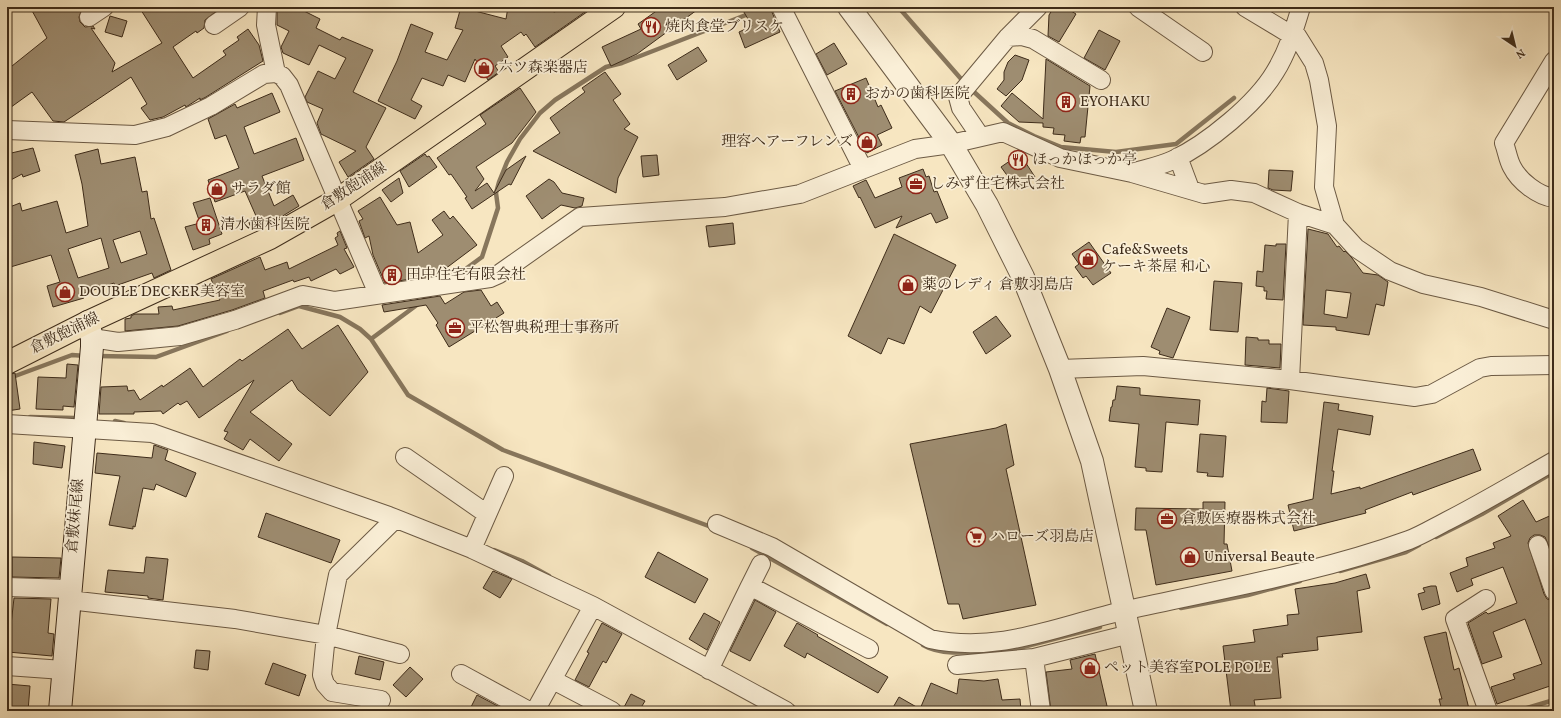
<svg xmlns="http://www.w3.org/2000/svg" width="1561" height="718" font-family="Vollkorn,'Noto Serif JP',serif">
<style>
.lines{fill:none;stroke-linecap:round;stroke-linejoin:round}
.stream{stroke:#87765c;stroke-width:4.5}
.building{fill:#9e8d71;stroke:#3e2c1a;fill-rule:evenodd}
.minor-casing{stroke:#6c5a44;stroke-width:20}
.tertiary-casing{stroke:#6c5a44;stroke-width:24}
.secondary-casing{stroke:#3e2c1a;stroke-width:24}
.primary-casing{stroke:#3e2c1a;stroke-width:24}
.minor{stroke:#faefd7;stroke-width:18}
.tertiary{stroke:#faefd7;stroke-width:22}
.secondary{stroke:#faefd7;stroke-width:22}
.primary{stroke:#f7e6c1;stroke-width:22}
.labels{text-anchor:middle;dominant-baseline:central;stroke-width:3.5;stroke-linejoin:round;paint-order:stroke}
.poi-label{font-size:15px;fill:#3e2c1a;stroke:#faefd7;text-anchor:start}
.street-label{font-size:15px;fill:#3e2c1a;stroke:#faefd7}
</style>
<rect width="100%" height="100%" fill="#f7e6c1"/>
<filter id="stains"><feTurbulence type="fractalNoise" baseFrequency=".005" numOctaves="4"/><feColorMatrix values="0 0 0 0 .2 0 0 0 0 .09 0 0 0 0 .02 0 0 0 .5 -.17"/></filter>
<radialGradient id="worn" r=".72"><stop offset=".6" stop-color="#630" stop-opacity="0"/><stop offset="1" stop-color="#630" stop-opacity=".3"/></radialGradient>
<g class="lines">
<!-- stream -->
<path class="stream" d="M901,7L900,9L962,80
M973,91L1008,123L1034,136L1061,147L1116,152L1176,144L1234,98
M456,276L482,257L498,208L496,193L499,182L507,162L520,139L540,113L555,100L606,67L622,63L751,13
M280,313L299,306L340,317L360,329L371,339L408,395L503,450L714,528
M371,339L433,293
M97,356L156,357L227,331
M7,379L72,355L86,356
M30,417L75,418
M115,421L124,423
M1436,537L1482,514L1554,472
M752,548L887,624
M494,550L522,561L549,576
M1340,571L1406,552L1419,545
M1181,608L1248,595L1300,581
M923,645C940,655 964,653 984,651
M1001,650L1019,648L1100,627
M789,705L800,711
M1517,711L1554,700"/>
</g>
<!-- building -->
<path class="building" d="M30,7H81L82,9L79,17L80,22L85,27L93,26L95,29L91,28L115,63L112,72L162,43L139,7H222L205,20L204,28L197,33L196,31L173,47L193,78L226,55L223,51L239,40L237,37L248,29L259,45L263,61L206,97L200,100V98L186,107L185,105L163,117L150,120L141,108L147,104L131,77L64,122L53,121L32,92L7,110V70L47,38Z
M277,7H304L302,10L320,19L316,28L340,40L342,37L373,50L353,92L386,108L366,147L374,159L348,177L339,162L356,151L321,134L317,123L323,109L307,102L305,97L318,71L335,79L346,58L319,45L309,65L283,53L281,47L289,31L277,25Z
M461,7H476L475,11L506,19L508,7H534L555,12L561,7H592L535,47L526,34L524,36L521,32L501,46L508,57L495,66L499,72L488,80L475,59L465,82L448,75L443,86L422,78L411,100L422,106L415,119L378,101L397,61L411,24L433,33L425,52L447,60L463,30L455,28Z
M662,7H701L637,54L611,66L602,47L641,29L638,24Z
M741,7H770L780,32L745,48L739,32L752,26Z
M1054,7H1065L1076,14L1059,42L1048,36L1049,15Z
M110,16L127,21L122,37L105,32Z
M1099,30L1120,41L1105,70L1084,58Z
M834,43L847,64L827,75L816,54Z
M698,47L707,61L677,80L668,65Z
M1015,55L1029,60L1022,80L1006,96L997,89L1004,80V72L1008,62Z
M1046,59L1090,86L1085,137H1081L1080,143L1064,141L1065,135L1053,134L1054,128L1043,127V123L1019,122L1001,106L1012,93L1043,119Z
M605,72L621,94L613,100L630,124L624,129L638,137L618,178L616,193L533,151L560,133L550,118L585,92L582,88Z
M866,78L878,107L881,105L892,128L877,135L882,145L867,153L835,91Z
M520,88L536,112L512,143L476,167L484,179L475,191L487,183L494,193L506,170L526,156L511,185L509,184L472,209L465,198L467,197L451,174L449,175L437,158L486,124L480,115Z
M272,93L280,112L244,127L254,154L296,138L304,160L262,176L274,206L293,195L299,206L281,217L251,228L248,220L256,216L245,191L215,202L208,180L239,168L226,135L215,139L208,119L235,104L237,108Z
M33,148L40,171L23,177L22,174L7,182V154Z
M98,149L101,164L135,157L142,192L147,191L151,219L154,218L171,270L154,278L152,273L115,286L114,283L82,294L84,298L53,307L47,286L60,282L51,255L7,268V208L20,203L22,211L57,201L66,233L88,226L82,184L75,155ZM140,231L147,254L121,263L113,240ZM101,238L109,268L78,278L68,249Z
M425,154L427,157L429,156L437,167L409,187L400,171Z
M1020,154L1035,177L1017,189L1001,167Z
M657,155L659,175L643,177L641,156Z
M923,169L926,177L929,176L934,192L937,191L948,218L936,223L931,213L896,228L902,216L875,228L860,197L859,198L853,186L866,180L875,198L902,187L899,178Z
M1269,170L1293,171L1291,191L1273,190L1268,188Z
M399,178L403,193L391,202L382,190Z
M549,179L554,182L562,193L584,198L582,206L575,208L561,205L542,219L526,196Z
M380,197L397,225L410,222L418,253L443,235L432,220L444,211L450,219L453,216L477,245L437,275L385,283L373,255L369,236L365,238L359,221L363,219L358,211Z
M210,198L222,234L209,239L210,244L193,250L185,227L200,223L193,203Z
M733,223L735,244L709,247L706,226Z
M1308,229L1328,234L1337,247L1339,246L1344,252L1345,251L1352,258L1363,273L1378,275L1388,282L1384,306L1376,304L1369,335L1336,330V327L1303,325ZM1326,290L1351,293L1347,318L1324,314Z
M340,231L347,248L344,249L354,267L340,274L336,269L311,281L309,277L294,282L293,280L263,291L265,298L232,310L178,326L125,331V319L131,318V316L135,314H159L158,307L172,306L173,310L220,300L211,279L260,257L265,270L287,262L289,269L338,245L335,238L338,236L337,233Z
M894,234L956,265L931,313L920,306L904,344L888,338L881,354L848,336Z
M1089,242L1111,273L1093,285L1086,276L1083,278L1075,267L1079,264L1072,254Z
M1276,244H1286L1283,300L1266,299L1267,291H1264V287L1256,286L1257,271L1263,272L1265,245L1276,246Z
M1214,281L1242,283L1238,332L1210,330Z
M481,290L491,306L497,302L504,313L449,347L436,325L438,323L426,305L384,312L382,305L440,296L445,304L464,292Z
M1167,308L1190,317L1173,358L1159,354L1160,351L1151,347Z
M996,316L1011,336L986,354L973,332Z
M338,325L368,372L330,416L298,390L292,380L250,412L292,444L279,461L250,439L243,450L224,439L228,432L224,431L254,380L199,418L187,401L180,405L178,403L163,414L161,411L134,412V414H99L101,387L127,386L128,391L134,390L140,400L162,385L163,387L190,368L203,387L240,359L242,361L288,329L302,349Z
M1246,337L1258,338V340H1269V344H1281L1280,368L1245,365Z
M67,364L78,365L74,407L63,406V410L36,409L38,377L66,378Z
M15,373L20,409L7,411V375Z
M1117,386L1140,388V395L1200,400L1198,425L1166,422L1162,472L1146,471V468L1135,467L1139,424L1109,421L1111,407H1112L1113,400H1115Z
M1267,388L1289,391L1287,423L1261,422L1262,401L1266,402Z
M1324,402L1339,404L1338,410L1373,416L1370,435L1338,429L1332,471H1334L1331,494L1360,487V489L1473,449L1481,470L1413,495L1412,492L1365,510L1366,513L1294,531L1288,505L1313,499Z
M1006,424L1014,465L1006,469L1036,605L963,619L959,604H948L910,444L996,428Z
M1200,434L1226,436L1223,477L1207,476L1208,473L1197,472Z
M34,442L65,446L62,468L33,464Z
M154,445L168,450L165,460L196,473L186,497L156,484L154,490L143,488L135,527L133,526V529L109,525L120,476L95,473L97,453L152,458Z
M1523,500L1536,522L1554,514V559L1545,537L1540,535H1534L1530,538L1528,543L1544,594L1547,599L1554,601V693H1552L1550,686L1497,704L1491,687L1515,679L1513,674L1542,664L1525,619L1493,632L1502,657L1482,664L1468,623L1486,612L1488,614L1517,603L1503,567L1471,579L1473,585L1457,592L1450,573L1468,566L1466,558L1495,548L1493,543L1511,536L1498,516Z
M1203,502H1225L1224,544H1227L1232,571L1156,585L1146,530H1135L1136,508L1203,509Z
M266,513L340,540L331,563L258,537Z
M658,552L708,579L695,603L645,577Z
M12,557L61,558L59,578L12,577Z
M146,557L168,559L163,600L148,598V596L105,592L108,570L144,573Z
M493,571L512,579L500,598L483,588Z
M1366,574L1370,588L1357,591L1362,632L1317,637L1318,650L1282,654L1283,657H1277L1281,698L1254,700L1256,711H1231L1223,646L1255,642L1253,630L1288,625L1287,615L1299,614L1295,589L1335,583Z
M1431,586H1436L1440,604L1422,610L1418,594L1425,592L1423,588Z
M14,598L51,599L48,633L54,634L52,656L8,652Z
M755,600L776,612L750,661L730,651Z
M704,613L720,622L707,650L689,639Z
M602,623L622,634L606,663L603,661L589,687L575,680L589,653L587,652Z
M797,623L818,635L817,636L888,677L878,693L807,653L805,658L784,646Z
M1446,632L1454,670L1459,668L1469,709L1461,711H1442L1439,699H1442L1424,637Z
M196,650L210,651L208,670L194,668Z
M1095,654L1107,706L1086,711H1051L1046,672L1072,669L1070,660Z
M359,656L384,662L380,680L355,674Z
M273,663L306,675L299,696L265,684Z
M410,667L423,679L406,697L393,685Z
M959,679L984,681L998,679L1002,700L1020,699L1021,711H891L899,697L920,709L931,683L957,694Z
M7,684L30,686L28,711H7Z
M631,694L645,701L639,711H622Z
M477,695L507,711H469Z"/>
<g class="lines">
<defs>
<path id="minor" d="M267,7L266,25L276,73
M781,7L863,169
M1138,7L1203,52
M1245,7L1293,36
M89,17L104,7
M214,25L240,7
M1294,31L1314,63L1319,80L1327,126L1324,187L1335,225
M1008,37L1022,36L1033,39L1101,80
M1554,61L1504,143C1507,151 1508,160 1512,167C1519,181 1538,196 1554,198
M7,130L135,135L167,127L211,106L264,74L276,73L282,76L289,85L378,294
M980,136L961,108L958,97L1008,37L1038,7
M1178,157L1190,189
M1132,173C1145,169 1160,166 1173,160C1207,144 1256,104 1275,72C1288,51 1294,30 1301,7
M1298,213L1290,380L1415,397L1432,394L1480,368L1491,366L1554,365
M92,338L118,342L180,336L235,320L303,295L335,301L490,278L499,274L580,217L725,207L800,194L915,149L951,144L1003,132L1060,158L1132,173L1204,194L1231,190L1254,193L1298,213L1335,225L1356,248L1390,271L1423,284L1481,297L1554,320
M1060,369L1143,366L1290,380
M7,424L152,433L389,516L472,549L593,606L786,711
M405,457L487,514
M395,519L338,575L326,635L400,654
M717,524L772,547L930,639C1001,654 1059,625 1127,610C1221,589 1318,573 1409,540C1422,535 1435,527 1447,521C1484,502 1519,481 1554,461
M1538,545L1554,591
M472,549L504,476
M750,586L761,564
M7,587L70,589
M1486,599L1455,619L1488,711
M69,600L235,619L326,635L322,675L325,684L332,692L381,700
M1034,658L1041,711
M957,665L1034,658L1130,634
M7,666L63,670
M709,670L750,586L869,649
M461,674L529,711
M553,680L612,711
M535,711L593,606"/>
<path id="tertiary" d="M849,7L951,144L987,205L1023,277L1060,369L1092,461L1146,711"/>
<path id="secondary" d="M60,711L92,347V338L88,322"/>
<path id="primary" d="M7,363L88,322L270,238L337,200L614,7"/>
</defs>
<!-- minor casing -->
<use href="#minor" class="minor-casing"/>
<!-- tertiary casing -->
<use href="#tertiary" class="tertiary-casing"/>
<!-- secondary casing -->
<use href="#secondary" class="secondary-casing"/>
<!-- primary casing -->
<use href="#primary" class="primary-casing"/>
<!-- minor -->
<use href="#minor" class="minor"/>
<!-- tertiary -->
<use href="#tertiary" class="tertiary"/>
<!-- secondary -->
<use href="#secondary" class="secondary"/>
<!-- primary -->
<use href="#primary" class="primary"/>
</g>
<!-- icons -->
<defs>
<symbol id="restaurant-ring" viewBox="-11 -11 22 22"><circle r="9.5" fill="#faefd7" stroke="#8f2418" stroke-width="1.5"/><path d="M-5-6h1v4h1v-4h1v4h1v-4h1v5L-1.5 .5V6h-2V.5L-5-1ZM5-6V6H3V1.5H1.5Q1.5-4 5-6Z" fill="#8f2418"/></symbol>
<symbol id="shop-ring" viewBox="-11 -11 22 22"><circle r="9.5" fill="#faefd7" stroke="#8f2418" stroke-width="1.5"/><path d="M-5-2.5h2.3a2.7 3.5 0 0 1 5.4 0H5L5.5 6h-11ZM-1.5-2.5h3a1.5 2.3 0 0 0-3 0Z" fill="#8f2418"/></symbol>
<symbol id="building-ring" viewBox="-11 -11 22 22"><circle r="9.5" fill="#faefd7" stroke="#8f2418" stroke-width="1.5"/><path d="M-4-6H4V6H1V3H-1V6H-4ZM-2.5-4.3h1.7v1.8h-1.7ZM.8-4.3h1.7v1.8H.8ZM-2.5-1h1.7V.8h-1.7ZM.8-1h1.7V.8H.8Z" fill="#8f2418"/></symbol>
<symbol id="office-ring" viewBox="-11 -11 22 22"><circle r="9.5" fill="#faefd7" stroke="#8f2418" stroke-width="1.5"/><path d="M-6-3h4V-5.5h4V-3h4V5H-6ZM-1-4.5V-3h2v-1.5ZM-6 0V1H6V0Z" fill="#8f2418"/></symbol>
<symbol id="supermarket-ring" viewBox="-11 -11 22 22"><circle r="9.5" fill="#faefd7" stroke="#8f2418" stroke-width="1.5"/><path d="M-6-5.5h2.5l.6 2H6L4.5 2H-2.5L-4.4-4H-6ZM-1.5 3.2a1.3 1.3 0 1 0 .1 0ZM3 3.2a1.3 1.3 0 1 0 .1 0Z" fill="#8f2418"/></symbol>
</defs>
<g fill-rule="evenodd">
<use href="#restaurant-ring" x="640" y="16" width="22" height="22"/>
<use href="#shop-ring" x="473" y="57" width="22" height="22"/>
<use href="#building-ring" x="840" y="83" width="22" height="22"/>
<use href="#building-ring" x="1055" y="91" width="22" height="22"/>
<use href="#shop-ring" x="856" y="131" width="22" height="22"/>
<use href="#restaurant-ring" x="1007" y="149" width="22" height="22"/>
<use href="#office-ring" x="905" y="173" width="22" height="22"/>
<use href="#shop-ring" x="206" y="178" width="22" height="22"/>
<use href="#building-ring" x="195" y="214" width="22" height="22"/>
<use href="#shop-ring" x="1077" y="248" width="22" height="22"/>
<use href="#building-ring" x="381" y="264" width="22" height="22"/>
<use href="#shop-ring" x="897" y="274" width="22" height="22"/>
<use href="#shop-ring" x="54" y="281" width="22" height="22"/>
<use href="#office-ring" x="444" y="317" width="22" height="22"/>
<use href="#office-ring" x="1156" y="508" width="22" height="22"/>
<use href="#supermarket-ring" x="965" y="526" width="22" height="22"/>
<use href="#shop-ring" x="1179" y="546" width="22" height="22"/>
<use href="#shop-ring" x="1079" y="657" width="22" height="22"/>
</g>
<g class="labels">
<!-- poi labels -->
<g class="poi-label">
<text x="665" y="27">焼肉食堂ブリスケ</text>
<text x="498" y="68">六ツ森楽器店</text>
<text x="865" y="94">おかの歯科医院</text>
<text x="1080" y="102">EYOHAKU</text>
<text x="853" y="142" text-anchor="end">理容ヘアーフレンズ</text>
<text x="1032" y="160">ほっかほっか亭</text>
<text x="930" y="184">しみず住宅株式会社</text>
<text x="231" y="189">サラダ館</text>
<text x="220" y="225">清水歯科医院</text>
<text x="1102" y="250">Cafe&amp;Sweets<tspan x="1102" dy="17">ケーキ茶屋 和心</tspan></text>
<text x="406" y="275">田中住宅有限会社</text>
<text x="922" y="285">薬のレディ 倉敷羽島店</text>
<text x="79" y="292">DOUBLE DECKER美容室</text>
<text x="469" y="328">平松智典税理士事務所</text>
<text x="1181" y="519">倉敷医療器株式会社</text>
<text x="990" y="537">ハローズ羽島店</text>
<text x="1204" y="557">Universal Beaute</text>
<text x="1104" y="668">ペット美容室POLE POLE</text>
</g>
<!-- street labels -->
<g class="street-label">
<text transform="translate(354 187) rotate(-33)">倉敷飽浦線</text>
<text transform="translate(65 334) rotate(-26)">倉敷飽浦線</text>
<text transform="translate(76 516) rotate(-85)">倉敷妹尾線</text>
</g>
</g>
<!-- margin -->
<rect width="1561" height="718" fill="none" stroke="#f7e6c1" stroke-width="24"/>
<rect x="8" y="8" width="1545" height="702" fill="none" stroke="#3e2c1a" stroke-width="2"/>
<rect x="12" y="12" width="1537" height="694" fill="none" stroke="#3e2c1a"/>
<!-- north arrow -->
<g transform="translate(1515 46) rotate(145)" stroke="#faefd7" stroke-width="3" paint-order="stroke">
<path d="M0-3L7 15L0 10L-7 15Z" fill="#3e2c1a"/>
<text y="-6" font-size="11" font-weight="bold" text-anchor="middle" fill="#3e2c1a">N</text>
</g>
<rect width="100%" height="100%" filter="url(#stains)"/>
<rect width="100%" height="100%" fill="url(#worn)"/>
</svg>
